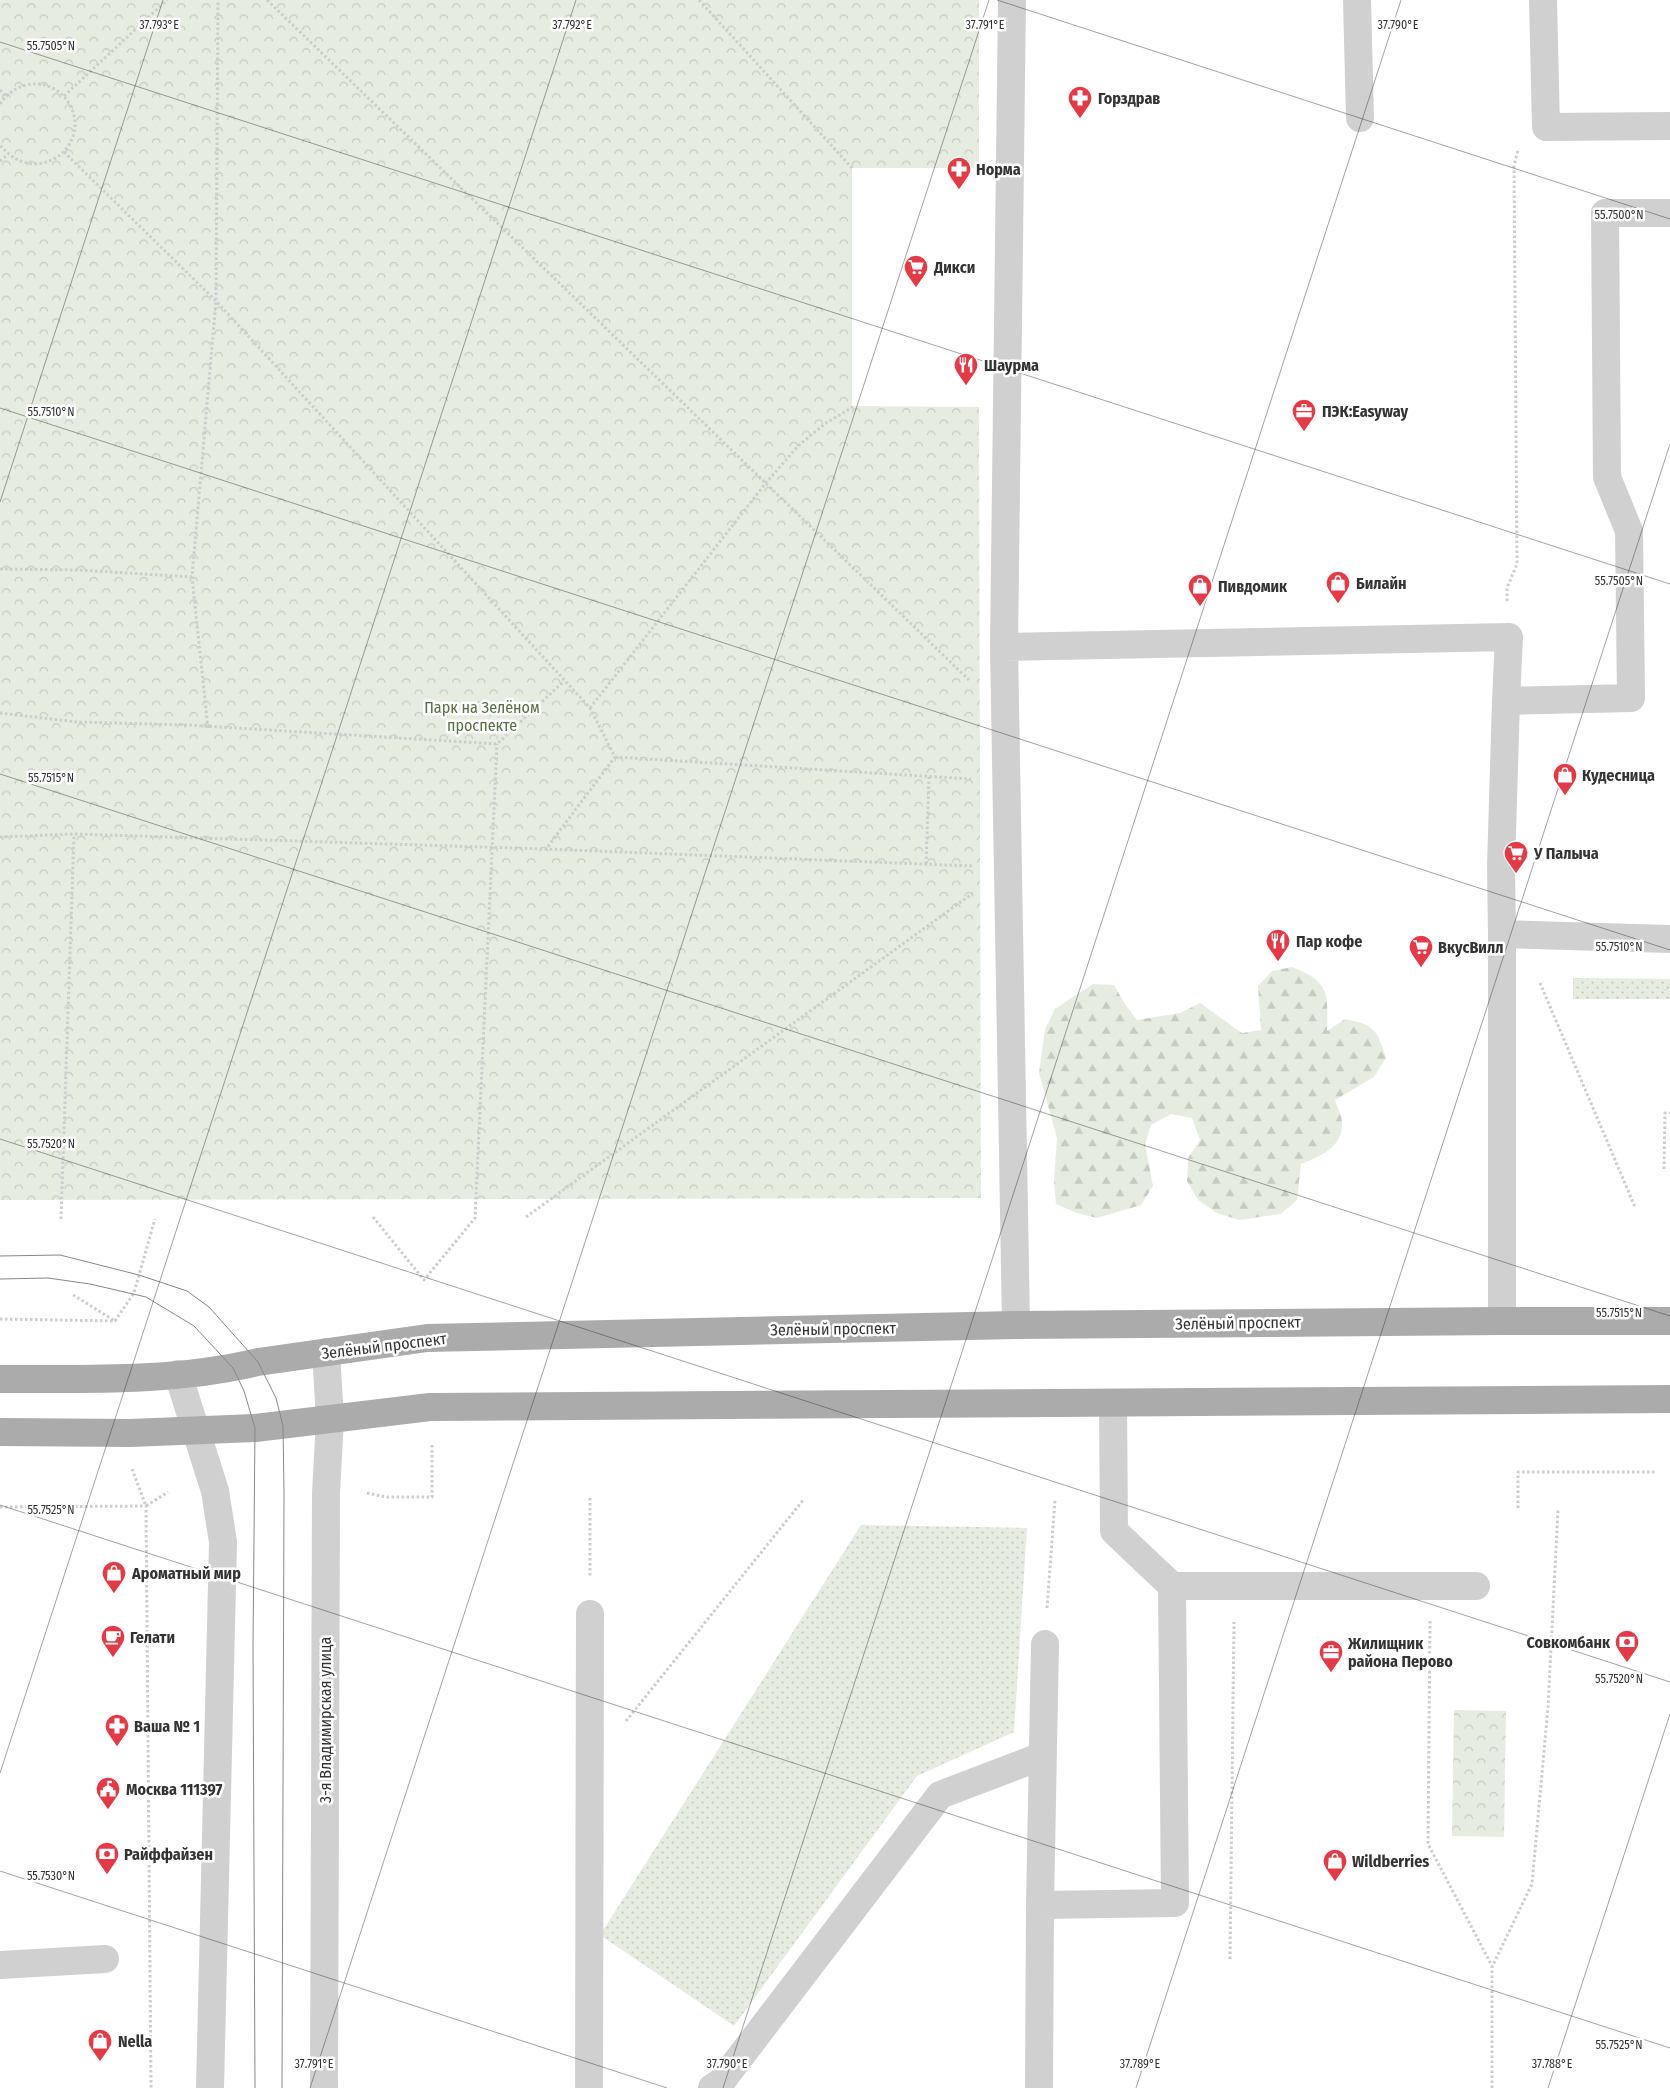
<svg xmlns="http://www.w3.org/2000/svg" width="1670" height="2088" font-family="'Fira Sans Condensed',sans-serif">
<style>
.grass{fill:url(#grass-dots)}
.forest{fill:url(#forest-firs)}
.park{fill:url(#park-crowns)}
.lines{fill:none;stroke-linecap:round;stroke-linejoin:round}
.path{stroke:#cdcdcd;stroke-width:3;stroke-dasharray:2.5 2.5;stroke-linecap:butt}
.minor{stroke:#d0d0d0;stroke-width:28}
.major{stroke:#ababab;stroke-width:28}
.tram{stroke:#888;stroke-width:1}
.ticks{fill:none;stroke:#333;stroke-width:1;stroke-opacity:0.45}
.labels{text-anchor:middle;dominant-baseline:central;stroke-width:5;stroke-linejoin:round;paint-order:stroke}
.poi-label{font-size:16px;font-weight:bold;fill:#333;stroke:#fff;text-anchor:start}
.park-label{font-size:16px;fill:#56703f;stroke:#fff}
.street-label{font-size:16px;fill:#333;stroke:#fff}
.ticks-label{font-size:12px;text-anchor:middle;fill:#333;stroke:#fff;stroke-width:5;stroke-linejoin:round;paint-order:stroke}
</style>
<defs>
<pattern id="grass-dots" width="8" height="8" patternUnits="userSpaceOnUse" patternTransform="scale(1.25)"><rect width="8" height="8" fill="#e6ecdf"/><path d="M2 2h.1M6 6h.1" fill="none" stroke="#c6cbc0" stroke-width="1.8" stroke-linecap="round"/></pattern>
<pattern id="forest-firs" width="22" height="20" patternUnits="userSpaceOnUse" patternTransform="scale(1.25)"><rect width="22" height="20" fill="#e6ecdf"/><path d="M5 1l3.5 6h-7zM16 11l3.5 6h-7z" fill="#c6cbc0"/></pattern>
<pattern id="park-crowns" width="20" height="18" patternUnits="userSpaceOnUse" patternTransform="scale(1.25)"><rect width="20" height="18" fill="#e6ecdf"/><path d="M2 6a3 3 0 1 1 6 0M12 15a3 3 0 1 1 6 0" fill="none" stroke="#c6cbc0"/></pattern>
</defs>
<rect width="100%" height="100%" fill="#fff"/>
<!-- grass -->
<path class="grass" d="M1573,978L1670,979V999H1573Z
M861,1525L1027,1528L1014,1732L917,1776L734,2026L600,1935Z"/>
<!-- forest -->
<path class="forest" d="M1292,967C1330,982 1328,993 1327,1031L1345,1019C1374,1025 1377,1029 1386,1058L1374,1077L1335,1100C1337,1107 1342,1115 1342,1123C1343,1147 1321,1156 1301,1164L1297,1200L1281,1214L1239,1220L1217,1213L1198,1200L1187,1181L1188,1158L1200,1140L1192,1118L1171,1114L1151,1125L1145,1144L1153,1186L1141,1205L1097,1218L1077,1213L1056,1204L1054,1181L1057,1138L1039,1073L1045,1029L1055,1009L1093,984L1114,985L1125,1004L1137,1020L1180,1013L1200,1003L1242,1033L1261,1030L1258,986L1272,971Z"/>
<!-- park -->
<path class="park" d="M0,0H979V168H852V406L979,407L981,1198L0,1200Z
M1454,1710L1506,1711L1504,1837L1452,1836Z"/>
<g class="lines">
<!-- path -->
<path class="path" d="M267,0L969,680
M699,0L852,168
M0,90L5,96
M64,96L167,0
M0,104C9,91 22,83 39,84C49,85 60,91 66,99C98,141 38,192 0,145
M64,152L216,301L590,708L615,757L546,849
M0,161L8,154
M0,569L79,570L192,577
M1507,601V588L1517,564L1514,166L1518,150
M590,708L765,484L799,445L826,423L853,407
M0,713L77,722L188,725L497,744L564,681
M208,728L192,577L216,301L218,0
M615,757L971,779
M0,837L74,834L546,849L972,866
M926,864L929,777
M1540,983L1635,1207
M1664,1169L1665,1113H1670
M373,1217L424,1280L475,1218L497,744
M526,1217L973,893
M61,1219L74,834
M73,1295L115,1321
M0,1319L115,1321L134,1293L155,1219
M132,1469L146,1506L168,1492
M367,1493L387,1497H432V1445
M590,1498V1578
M0,1507L146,1506L151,2088
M1518,1508V1472H1656
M1047,1608L1055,1500
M1430,1621L1428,1844L1492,1966
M626,1721L804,1499
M1230,1959L1234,1622
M1492,2088V1967L1532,1884L1548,1707L1558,1510"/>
<!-- minor -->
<path class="minor" d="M1012,0L1004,647L1016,1325
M1357,0L1360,118
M1543,0L1546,127L1670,126
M1670,213H1605L1607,477L1629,531L1631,698L1506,701L1501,867L1502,934L1670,939
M1004,647L1509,637L1506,701
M1502,1321V934
M178,1374L215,1491L223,1542L210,2088
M1172,1586H1476
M1040,1905L1175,1903L1172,1586L1114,1531L1113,1403
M0,1965L105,1959
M324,2088L326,1493L330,1419L326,1352
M589,2088L590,1614
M712,2088L721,2082L940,1795L1042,1756
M1039,2088L1040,1905L1045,1644"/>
<!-- major -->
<path class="major" d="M0,1379C86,1379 174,1382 258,1362L427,1338L1016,1325L1502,1321H1670
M0,1432L130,1433L255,1428L430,1407L1670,1399"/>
<!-- tram -->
<path class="tram" d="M0,1256L60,1255L139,1275L187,1291L209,1307L258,1362L276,1398L283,1426L284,1493L282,2088
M0,1279L48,1278L90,1284L146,1297L194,1326L233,1368L244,1391L255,1428L253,1646L255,2088"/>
</g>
<!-- ticks -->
<path class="ticks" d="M997,0L1670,219M0,42L1670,584M0,408L1670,950M0,502L163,0M0,774L1670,1316M0,1139L1670,1682M0,1505L1670,2048M0,1773L576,0M0,1871L667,2088M310,2088L989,0M723,2088L1401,0M1136,2088L1670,444M1548,2088L1670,1714"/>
<!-- icons -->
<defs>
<symbol id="pharmacy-pin" viewBox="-11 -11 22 30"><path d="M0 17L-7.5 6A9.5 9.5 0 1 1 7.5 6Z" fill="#e63946" stroke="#fff"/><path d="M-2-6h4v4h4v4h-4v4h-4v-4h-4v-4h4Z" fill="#fff"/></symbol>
<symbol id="supermarket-pin" viewBox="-11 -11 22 30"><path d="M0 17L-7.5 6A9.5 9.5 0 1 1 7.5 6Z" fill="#e63946" stroke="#fff"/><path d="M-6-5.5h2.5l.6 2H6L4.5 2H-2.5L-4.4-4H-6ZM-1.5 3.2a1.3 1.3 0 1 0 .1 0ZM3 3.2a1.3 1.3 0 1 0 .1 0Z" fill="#fff"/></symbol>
<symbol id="restaurant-pin" viewBox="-11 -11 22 30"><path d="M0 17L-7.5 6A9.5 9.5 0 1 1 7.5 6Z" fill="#e63946" stroke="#fff"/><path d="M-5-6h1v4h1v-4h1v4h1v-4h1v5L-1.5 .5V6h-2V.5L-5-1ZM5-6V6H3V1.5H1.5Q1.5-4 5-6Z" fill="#fff"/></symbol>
<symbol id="office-pin" viewBox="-11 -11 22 30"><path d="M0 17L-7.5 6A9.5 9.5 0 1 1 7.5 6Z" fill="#e63946" stroke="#fff"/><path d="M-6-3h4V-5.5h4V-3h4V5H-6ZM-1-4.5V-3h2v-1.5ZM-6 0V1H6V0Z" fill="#fff"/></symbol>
<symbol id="shop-pin" viewBox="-11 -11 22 30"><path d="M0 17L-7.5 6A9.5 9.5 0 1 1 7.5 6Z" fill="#e63946" stroke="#fff"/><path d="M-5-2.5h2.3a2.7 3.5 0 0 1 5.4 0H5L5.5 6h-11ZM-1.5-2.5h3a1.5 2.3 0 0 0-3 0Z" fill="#fff"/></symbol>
<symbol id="cafe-pin" viewBox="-11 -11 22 30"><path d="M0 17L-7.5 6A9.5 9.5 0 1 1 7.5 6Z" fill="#e63946" stroke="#fff"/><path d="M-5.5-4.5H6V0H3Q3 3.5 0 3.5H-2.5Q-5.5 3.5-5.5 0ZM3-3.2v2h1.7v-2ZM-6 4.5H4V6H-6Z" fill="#fff"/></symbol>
<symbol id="bank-pin" viewBox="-11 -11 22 30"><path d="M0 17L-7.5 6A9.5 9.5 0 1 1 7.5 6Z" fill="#e63946" stroke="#fff"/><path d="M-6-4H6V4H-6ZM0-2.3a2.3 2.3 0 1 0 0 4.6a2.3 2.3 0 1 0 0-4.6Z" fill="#fff"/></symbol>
<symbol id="civic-pin" viewBox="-11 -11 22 30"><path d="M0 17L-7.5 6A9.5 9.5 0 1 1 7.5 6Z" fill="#e63946" stroke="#fff"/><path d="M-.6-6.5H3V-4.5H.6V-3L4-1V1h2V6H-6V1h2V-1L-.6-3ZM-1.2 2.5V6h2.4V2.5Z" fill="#fff"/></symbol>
</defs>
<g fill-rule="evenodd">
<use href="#pharmacy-pin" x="1066" y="84" width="28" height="38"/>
<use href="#pharmacy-pin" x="945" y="155" width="28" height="38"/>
<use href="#supermarket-pin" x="902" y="253" width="28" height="38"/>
<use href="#restaurant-pin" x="952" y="351" width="28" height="38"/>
<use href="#office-pin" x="1290" y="397" width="28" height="38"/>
<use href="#shop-pin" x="1324" y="569" width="28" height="38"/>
<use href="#shop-pin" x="1186" y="572" width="28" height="38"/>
<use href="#shop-pin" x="1551" y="761" width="28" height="38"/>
<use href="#supermarket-pin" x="1502" y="839" width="28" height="38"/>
<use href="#restaurant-pin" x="1264" y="927" width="28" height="38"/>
<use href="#supermarket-pin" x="1407" y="933" width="28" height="38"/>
<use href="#shop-pin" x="100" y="1559" width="28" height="38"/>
<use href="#cafe-pin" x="99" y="1623" width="28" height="38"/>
<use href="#bank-pin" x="1613" y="1628" width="28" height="38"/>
<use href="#office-pin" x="1317" y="1638" width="28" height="38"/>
<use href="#pharmacy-pin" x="103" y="1712" width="28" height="38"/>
<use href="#civic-pin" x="94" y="1775" width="28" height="38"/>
<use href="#bank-pin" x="93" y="1840" width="28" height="38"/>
<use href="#shop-pin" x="1321" y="1847" width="28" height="38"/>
<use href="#shop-pin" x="86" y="2027" width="28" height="38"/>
</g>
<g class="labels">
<!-- poi labels -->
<g class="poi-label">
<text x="1098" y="98">Горздрав</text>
<text x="976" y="169">Норма</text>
<text x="934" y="267">Дикси</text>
<text x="984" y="365">Шаурма</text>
<text x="1322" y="411">ПЭК:Easyway</text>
<text x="1356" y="583">Билайн</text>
<text x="1218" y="586">Пивдомик</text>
<text x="1582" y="775">Кудесница</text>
<text x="1534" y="853">У Палыча</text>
<text x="1296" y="941">Пар кофе</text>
<text x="1438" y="947">ВкусВилл</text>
<text x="132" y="1573">Ароматный мир</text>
<text x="130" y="1637">Гелати</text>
<text x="1610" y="1642" text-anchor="end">Совкомбанк</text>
<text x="1348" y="1643">Жилищник<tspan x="1348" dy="18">района Перово</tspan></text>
<text x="134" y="1726">Ваша № 1</text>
<text x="126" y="1789">Москва 111397</text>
<text x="124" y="1854">Райффайзен</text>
<text x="1352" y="1861">Wildberries</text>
<text x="118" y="2041">Nella</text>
</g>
<!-- park labels -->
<g class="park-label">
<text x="482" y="707">Парк на Зелёном<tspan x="482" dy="18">проспекте</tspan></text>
</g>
<!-- street labels -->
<g class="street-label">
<text transform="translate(1238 1323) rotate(-1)">Зелёный проспект</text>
<text transform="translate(833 1329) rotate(-1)">Зелёный проспект</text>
<text transform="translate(384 1346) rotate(-7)">Зелёный проспект</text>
<text transform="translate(325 1720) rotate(-90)">3-я Владимирская улица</text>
</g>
</g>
<g class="ticks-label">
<text x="159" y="29">37.793°E</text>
<text x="572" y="29">37.792°E</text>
<text x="985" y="29">37.791°E</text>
<text x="1398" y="29">37.790°E</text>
<text x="51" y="50">55.7505°N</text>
<text x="1619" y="219">55.7500°N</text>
<text x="51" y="416">55.7510°N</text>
<text x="1619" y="585">55.7505°N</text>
<text x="51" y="782">55.7515°N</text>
<text x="1619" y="951">55.7510°N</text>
<text x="51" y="1148">55.7520°N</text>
<text x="1619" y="1317">55.7515°N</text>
<text x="51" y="1514">55.7525°N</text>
<text x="1619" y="1683">55.7520°N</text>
<text x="51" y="1880">55.7530°N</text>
<text x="1619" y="2049">55.7525°N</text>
<text x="314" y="2068">37.791°E</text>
<text x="727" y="2068">37.790°E</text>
<text x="1140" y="2068">37.789°E</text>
<text x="1552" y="2068">37.788°E</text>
</g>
</svg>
